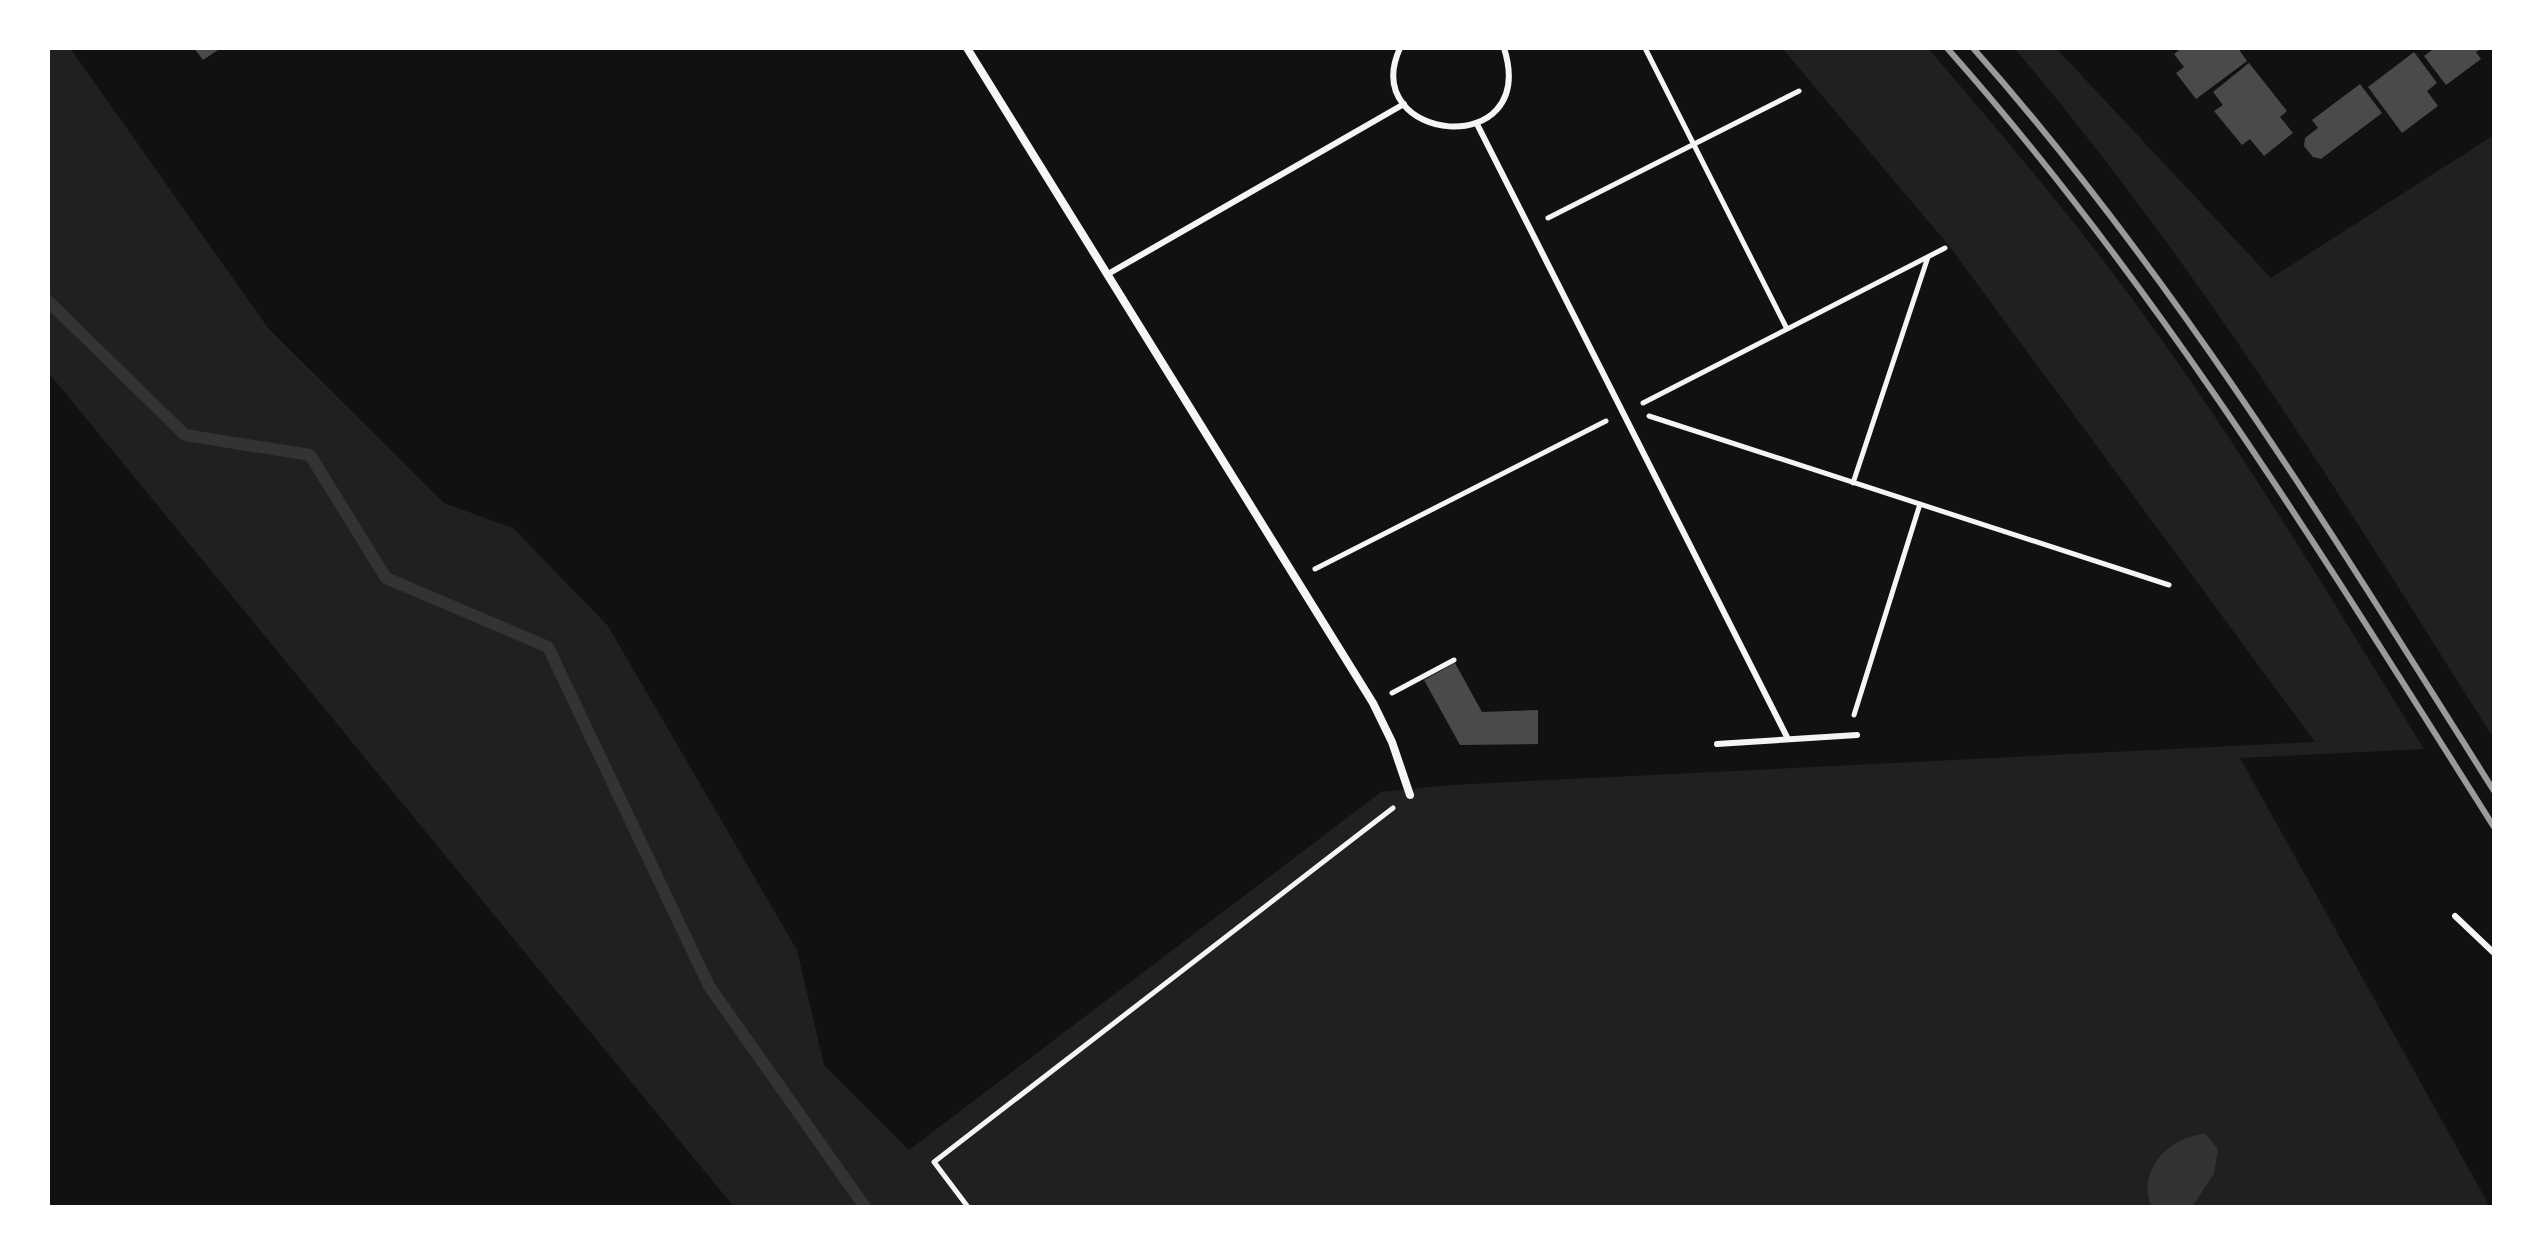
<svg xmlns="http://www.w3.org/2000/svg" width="2542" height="1255" font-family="Spectral,serif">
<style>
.green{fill:#202020}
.water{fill:#333}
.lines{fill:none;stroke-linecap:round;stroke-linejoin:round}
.stream{stroke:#333;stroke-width:12}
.building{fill:#4a4a4a}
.path{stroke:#f5f5f5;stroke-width:5}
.service{stroke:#f5f5f5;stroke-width:6}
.minor{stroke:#f5f5f5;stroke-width:8}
.rail{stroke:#9a9a9a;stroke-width:6}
</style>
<rect width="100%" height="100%" fill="#111"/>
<!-- green -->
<path class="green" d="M48,48H70L268,328L444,503L513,528L608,626L797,950L824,1065L909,1150L1381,792L1451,785L2315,742L1950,247L1782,48H1928C2004,137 2080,226 2149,322C2248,459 2335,605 2424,749L2240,758L2490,1207H2192L2214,1174L2218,1149L2149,1202L2151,1207H734L48,372Z
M2014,48H2056L2271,278L2494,135V739C2344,501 2197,263 2014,48Z"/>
<!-- water -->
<path class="water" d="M2205,1134L2218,1149L2214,1174L2192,1207H2151C2137,1169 2169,1137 2205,1134Z"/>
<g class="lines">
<!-- stream -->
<path class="stream" d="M48,301L185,435L310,455L386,578L548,647L709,986L865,1207"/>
</g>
<!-- building -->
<path class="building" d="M194,48H221L203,60Z
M2182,48H2238L2247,61L2196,99L2176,73L2184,67L2174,54Z
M2435,48H2482L2476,52L2481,59L2446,85L2424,56Z
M2414,52L2437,83L2427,91L2438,106L2402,133L2368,87Z
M2249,63L2287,111L2280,117L2293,133L2264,156L2250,139L2242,145L2214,111L2223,105L2213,92Z
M2360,84L2382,113L2321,159L2313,157L2304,146L2305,138L2318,128L2312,120Z
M1455,663L1482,712L1538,710V744L1460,745L1424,680Z"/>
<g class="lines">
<!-- path -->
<path class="path" d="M1645,48L1787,329
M1548,218L1799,91
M1643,403L1945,248
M1649,416L2169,585
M1853,483L1928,257
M1315,569L1606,421
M1392,693L1454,660
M1854,715L1920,504
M968,1207L934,1162L1393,808"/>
<!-- service -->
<path class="service" d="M1400,48C1357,143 1540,162 1504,48
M1477,124L1788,739
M1108,274L1404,104
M1717,744L1857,735
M2455,916L2494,953"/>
<!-- minor -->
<path class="minor" d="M967,48L1373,703L1392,742L1410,795"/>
<!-- rail -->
<path class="rail" d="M1947,48C2159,287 2324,558 2494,827
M1973,48C2174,275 2333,535 2494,791"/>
</g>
<!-- border -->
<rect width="2542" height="1255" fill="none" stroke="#ffffff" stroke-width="100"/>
</svg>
